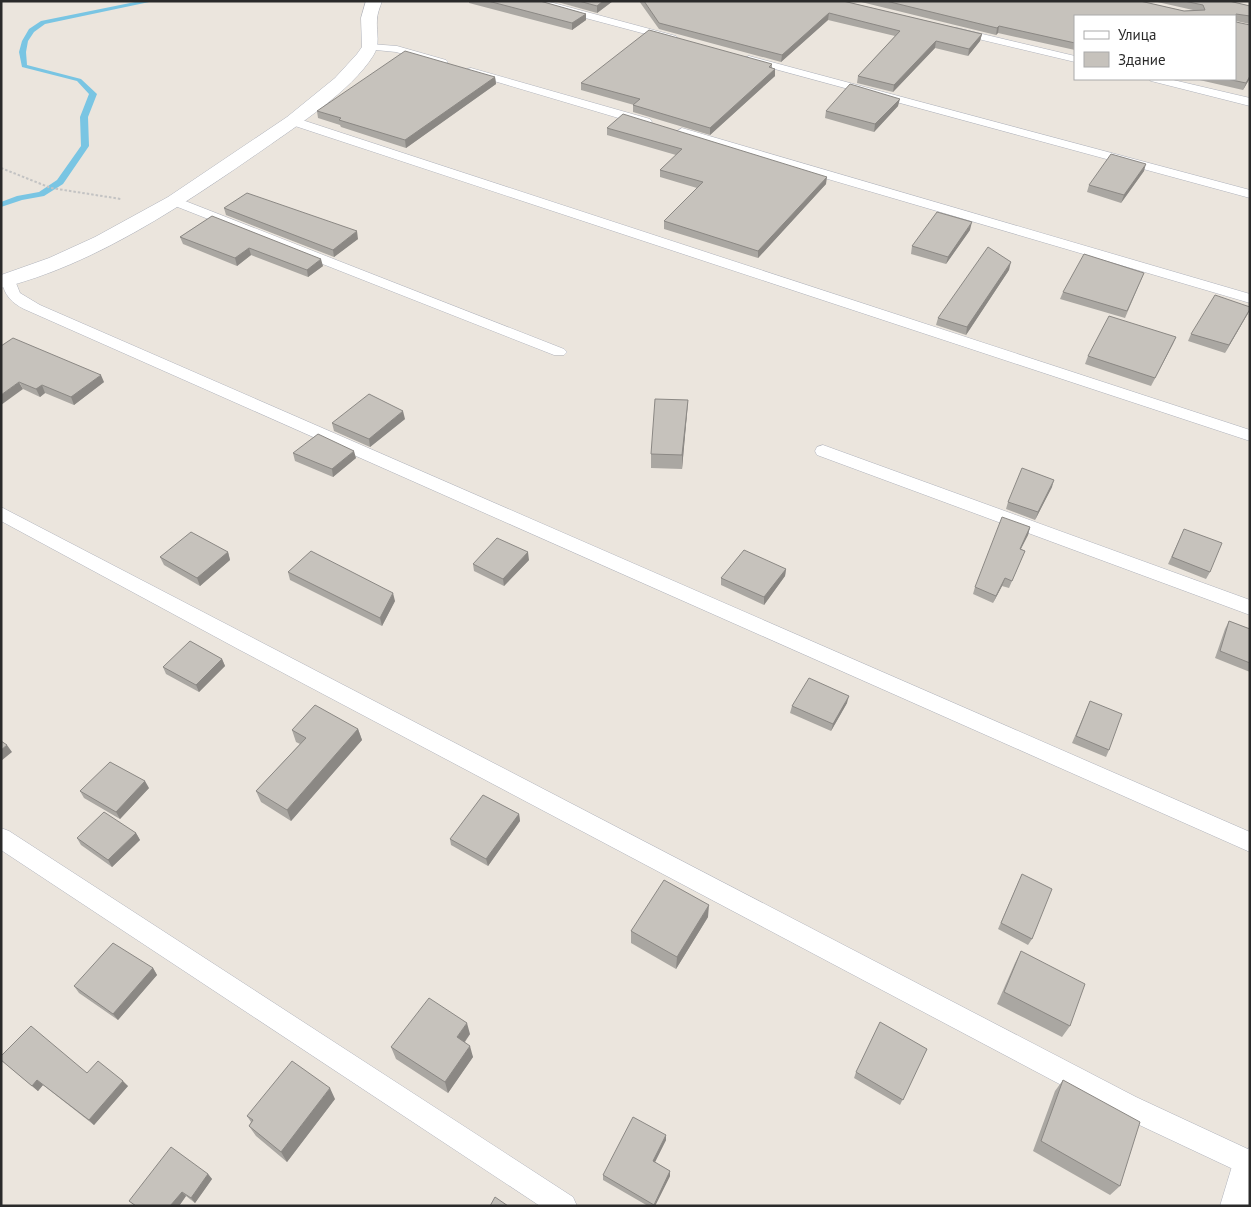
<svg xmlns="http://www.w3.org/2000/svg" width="1251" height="1207" font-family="'PT Sans',sans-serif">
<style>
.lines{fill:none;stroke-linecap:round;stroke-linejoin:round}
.stream{fill:#79c5e3;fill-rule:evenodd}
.service-casing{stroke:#b0b3bc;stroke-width:1}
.minor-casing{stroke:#b0b3bc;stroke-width:1}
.path{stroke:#c3c3c3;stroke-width:2;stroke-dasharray:2.5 2;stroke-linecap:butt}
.service{fill:#fff;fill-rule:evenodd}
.minor{fill:#fff;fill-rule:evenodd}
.wall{fill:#aaa7a2}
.shaded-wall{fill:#8b8884}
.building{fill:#c6c2bc;stroke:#8b8884}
</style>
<rect width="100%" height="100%" fill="#ebe5dd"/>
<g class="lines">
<!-- stream -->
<path class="stream" d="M140,1H154L45,24L34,32L28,41L26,52L27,65L81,79L97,94L88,117L89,146L63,184L44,196L22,200L1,207V202L17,196L39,192L57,180L81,146L80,117L89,94L77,81L22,67L19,52L22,41L29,29L41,21Z"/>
<defs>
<path id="service" d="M528,1H546L676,36L678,38L672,41L529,3Z
M957,28L1075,56V62L953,33L951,31L953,29Z
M370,44L397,46L446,60L448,62L442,65L396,52L366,49L364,47Z
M749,56L1250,190V198L745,61L743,59Z
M471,68L650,119L652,122L650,125H642L467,73L465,71L467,69Z
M1149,79H1169L1250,98V106L1151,81Z
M293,117L1250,430V441L289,124L287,121Z
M682,128L1250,294V303L678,135L676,132Z
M175,197L564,349L567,352L564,355H554L170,204L168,201Z
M9,277L14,278L20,293L40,305L1250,832V852L24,309C12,303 4,295 2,281L4,278Z
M823,445L1250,600V615L817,455L815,451L817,447Z
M1,507L1136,1097L1250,1150V1177L1118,1115L238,649L1,521Z
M1,828L9,831L573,1197L577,1206H540L1,850Z"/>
<path id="minor" d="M366,1H382C380,7 377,14 377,20C376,33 381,44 373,56C351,91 298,125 264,149C186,203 95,265 1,288V275L49,258L95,237L168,197L287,117L335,78L357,54L362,47L361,18Z
M1250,1148V1206H1220L1236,1153Z"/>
</defs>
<!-- service casing -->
<use href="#service" class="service-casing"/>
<!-- minor casing -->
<use href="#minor" class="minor-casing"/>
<!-- path -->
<path class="path" d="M1,168L51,188L121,199"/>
<!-- service -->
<use href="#service" class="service"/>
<!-- minor -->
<use href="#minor" class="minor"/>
</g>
<!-- wall -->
<path class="wall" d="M469,1H540L586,14V20L572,30L469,3Z
M554,1H613L597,13Z
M639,1H843L982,34L980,41L968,56L935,48L893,92L857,83L858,76L895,36L828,20L781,62L659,29Z
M857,1H1140L1184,11L1193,10L1153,1H1229L1250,6V24L1236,21L1250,78L1243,90L1195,79H1235L1075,16V50L998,33L996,35Z
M772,64V68L775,69V76L710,135L633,112V105H634L581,90V83Z
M495,77L496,84L406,148L341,127L340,125L318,118L317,111Z
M898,106L874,132L825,118L826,111Z
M607,128L826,184L758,258L664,229V221L697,188L660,177V170L676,155L607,135Z
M1144,171L1121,203L1087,192L1089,185Z
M224,208L358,239L334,257L226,215Z
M212,216L323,266L308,277L251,255L237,266L183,244L180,237Z
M970,230L946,264L911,254L912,246Z
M1009,270L966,335L936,325L938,318Z
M1144,273L1125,318L1060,299L1063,292Z
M1250,310L1225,353L1188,341L1191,334Z
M1176,337L1151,386L1085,364L1088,356Z
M1,346L104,382L74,405L45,393L40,397L23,389Z
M688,400L682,469L651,468V454Z
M405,419L370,447L334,431L332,423Z
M293,453L356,458L333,477L295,461Z
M1052,487L1035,520L1006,509L1008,502Z
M1030,527L1028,535L1021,549L1025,551L1009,588L1002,586L993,603L973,594L975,587Z
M1181,536L1210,572L1206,579L1168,564Z
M228,552L230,560L200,586L164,565L160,557Z
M529,560L504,586L474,571L473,564Z
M786,569L785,576L764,605L721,585V578Z
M288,572L395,601L382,626L290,580Z
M1229,621L1250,629V672L1215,658L1225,629Z
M222,659L225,666L199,692L166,674L163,667Z
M1090,701L1109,750L1106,757L1072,743Z
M847,703L831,731L790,713L792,706Z
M358,729L362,740L291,821L261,802L256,791L300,744L296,742L292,730Z
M149,788L120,819L84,798L80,791Z
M519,814L520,821L488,866L451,845L450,839Z
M136,833L140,840L112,867L81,845L77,838Z
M1022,874L1032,939L1028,945L998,929Z
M708,917L676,969L631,943V931Z
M1021,951L1070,1026L1062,1037L997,1004L1015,963Z
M153,968L157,975L118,1020L79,993L74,986Z
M470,1034L465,1042L473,1057L448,1093L396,1059L391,1047Z
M927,1049L900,1105L854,1078L856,1072Z
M1,1060L87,1073L128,1086L94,1125L43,1085L38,1091Z
M1063,1080L1120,1186L1110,1195L1033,1151L1055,1091Z
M335,1099L287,1162L256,1136L249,1126L251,1122L247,1116Z
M666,1135V1140L655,1162L670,1171V1176L655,1206H648L603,1180V1175Z
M208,1174L212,1179L195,1203L186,1196L179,1206H135L129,1201Z"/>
<!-- shaded-wall -->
<path class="shaded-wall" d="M603,1H613L597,13V6Z
M829,13L828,20L781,62L782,55Z
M586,14V20L572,30V23Z
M999,26L998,33L996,35L997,28Z
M982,34L980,41L968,56L969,49Z
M936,41L935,48L893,92L894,85Z
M775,69V76L710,135V128Z
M1250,76V78L1243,90L1246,83Z
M495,77L496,84L406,148L405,140Z
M900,99L898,106L874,132L875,124Z
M1146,164L1144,171L1121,203L1124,195Z
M827,177L826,184L758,258V251Z
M972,222L970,230L946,264L948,257Z
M357,231L358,239L334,257L333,250Z
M249,248L251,255L237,266L235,258Z
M321,259L323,266L308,277L307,270Z
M1011,262L1009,270L966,335L967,327Z
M1250,309L1247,315L1225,353L1229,345Z
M1176,337L1173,344L1151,386L1155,378Z
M101,375L104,382L74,405L71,397Z
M19,382L23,389L1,405V395Z
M42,385L45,393L40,397L36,389Z
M688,400L687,414L682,469V455Z
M403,411L405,419L370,447L369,439Z
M354,451L356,458L333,477L332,469Z
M1054,480L1052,487L1035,520L1038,512Z
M1030,527L1028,535L1017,556L1020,549Z
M228,552L230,560L200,586L197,578Z
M528,552L529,560L504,586L503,579Z
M786,569L785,576L764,605V597Z
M1005,578L1002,586L993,603L996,596Z
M393,593L395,601L382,626L380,618Z
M222,659L225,666L199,692L196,685Z
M849,696L847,703L831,731L833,724Z
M358,729L362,740L291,821L287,810Z
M7,745L12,752L1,761V750Z
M145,781L149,788L120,819L116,812Z
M519,814L520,821L488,866L486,859Z
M136,833L140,840L112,867L108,860Z
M709,905L708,917L676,969L677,957Z
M153,968L157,975L118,1020L113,1014Z
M467,1023L470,1034L460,1048L457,1037Z
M470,1046L473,1057L448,1093L445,1082Z
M37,1080L43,1085L38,1091L32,1086Z
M123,1081L128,1086L94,1125L89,1120Z
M330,1088L335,1099L287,1162L281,1152Z
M666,1135V1140L653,1166V1161Z
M670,1171V1176L655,1206H654Z
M208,1174L212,1179L195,1203L191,1198Z
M182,1192L186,1196L179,1206H170Z"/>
<!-- building -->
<path class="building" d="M488,1H540L586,14L572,23Z
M579,1H603L597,6Z
M644,1H843L982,34L969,49L936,41L894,85L858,76L900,31L829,13L782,55L659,23Z
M886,1H1140L1184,11L1205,10L1203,5L1184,1H1229L1250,6V16L1236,14V22L1250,25V76L1246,83L1227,79H1235V16H1075V43L999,26L997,28Z
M649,30L772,64L769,67L775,69L710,128L633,105L640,99L581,83Z
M405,51L495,77L405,140L339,120L341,118L317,111Z
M850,84L900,99L875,124L826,111Z
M623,114L827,177L758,251L664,221L703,182L660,170L682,149L607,128Z
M1111,154L1146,164L1124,195L1089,185Z
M247,193L357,231L333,250L224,208Z
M937,212L972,222L948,257L912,246Z
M212,216L321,259L307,270L249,248L235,258L180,237Z
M988,247L1011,262L967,327L938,318Z
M1084,254L1144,273L1127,311L1063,292Z
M1215,295L1250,307V309L1229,345L1191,334Z
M1109,316L1176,337L1155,378L1088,356Z
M13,338L101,375L71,397L42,385L36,389L19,382L1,395V346Z
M369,394L403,411L369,439L332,423Z
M655,399L688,400L682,455L651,454Z
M318,434L354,451L332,469L293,453Z
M1022,468L1054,480L1038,512L1008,502Z
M1002,517L1030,527L1020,549L1025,551L1012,581L1005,578L996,596L975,587Z
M1184,529L1222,543L1210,572L1172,557Z
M191,532L228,552L197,578L160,557Z
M497,538L528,552L503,579L473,564Z
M744,550L786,569L764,597L721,578Z
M311,551L393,593L380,618L288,572Z
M1229,621L1250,629V663L1220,651Z
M190,641L222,659L196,685L163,667Z
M809,678L849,696L833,724L792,706Z
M1090,701L1122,714L1109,750L1076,736Z
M315,705L358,729L287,810L256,791L306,738L292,730Z
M1,741L7,745L1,750Z
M110,762L145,781L116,812L80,791Z
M483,795L519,814L486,859L450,839Z
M104,812L136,833L108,860L77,838Z
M1022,874L1052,889L1032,939L1001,923Z
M664,880L709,905L677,957L631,931Z
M113,943L153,968L113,1014L74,986Z
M1021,951L1085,984L1070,1026L1004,992Z
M429,998L467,1023L457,1037L470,1046L445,1082L391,1047Z
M880,1022L927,1049L903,1100L856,1072Z
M31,1026L87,1073L98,1061L123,1081L89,1120L37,1080L32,1086L1,1060V1056Z
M292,1061L330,1088L281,1152L249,1126L253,1120L247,1116Z
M1063,1080L1140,1122L1120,1186L1041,1141Z
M633,1117L666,1135L653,1161L670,1171L654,1205L603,1175Z
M171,1147L208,1174L191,1198L182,1192L170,1206H136L129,1201Z
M495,1197L508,1206H490Z"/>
<!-- border -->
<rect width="1251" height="1207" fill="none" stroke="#2a2a2a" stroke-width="5"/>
<!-- legend -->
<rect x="1074" y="15" width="162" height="65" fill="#ffffff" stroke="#aaaaaa"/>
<rect x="1084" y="31" width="25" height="8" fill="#ffffff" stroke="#aaaaaa"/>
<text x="1118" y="40" font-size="15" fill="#2a2a2a">Улица</text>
<rect x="1084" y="52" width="25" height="15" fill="#c6c2bc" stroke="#aaaaaa"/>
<text x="1118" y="65" font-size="15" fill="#2a2a2a">Здание</text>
</svg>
